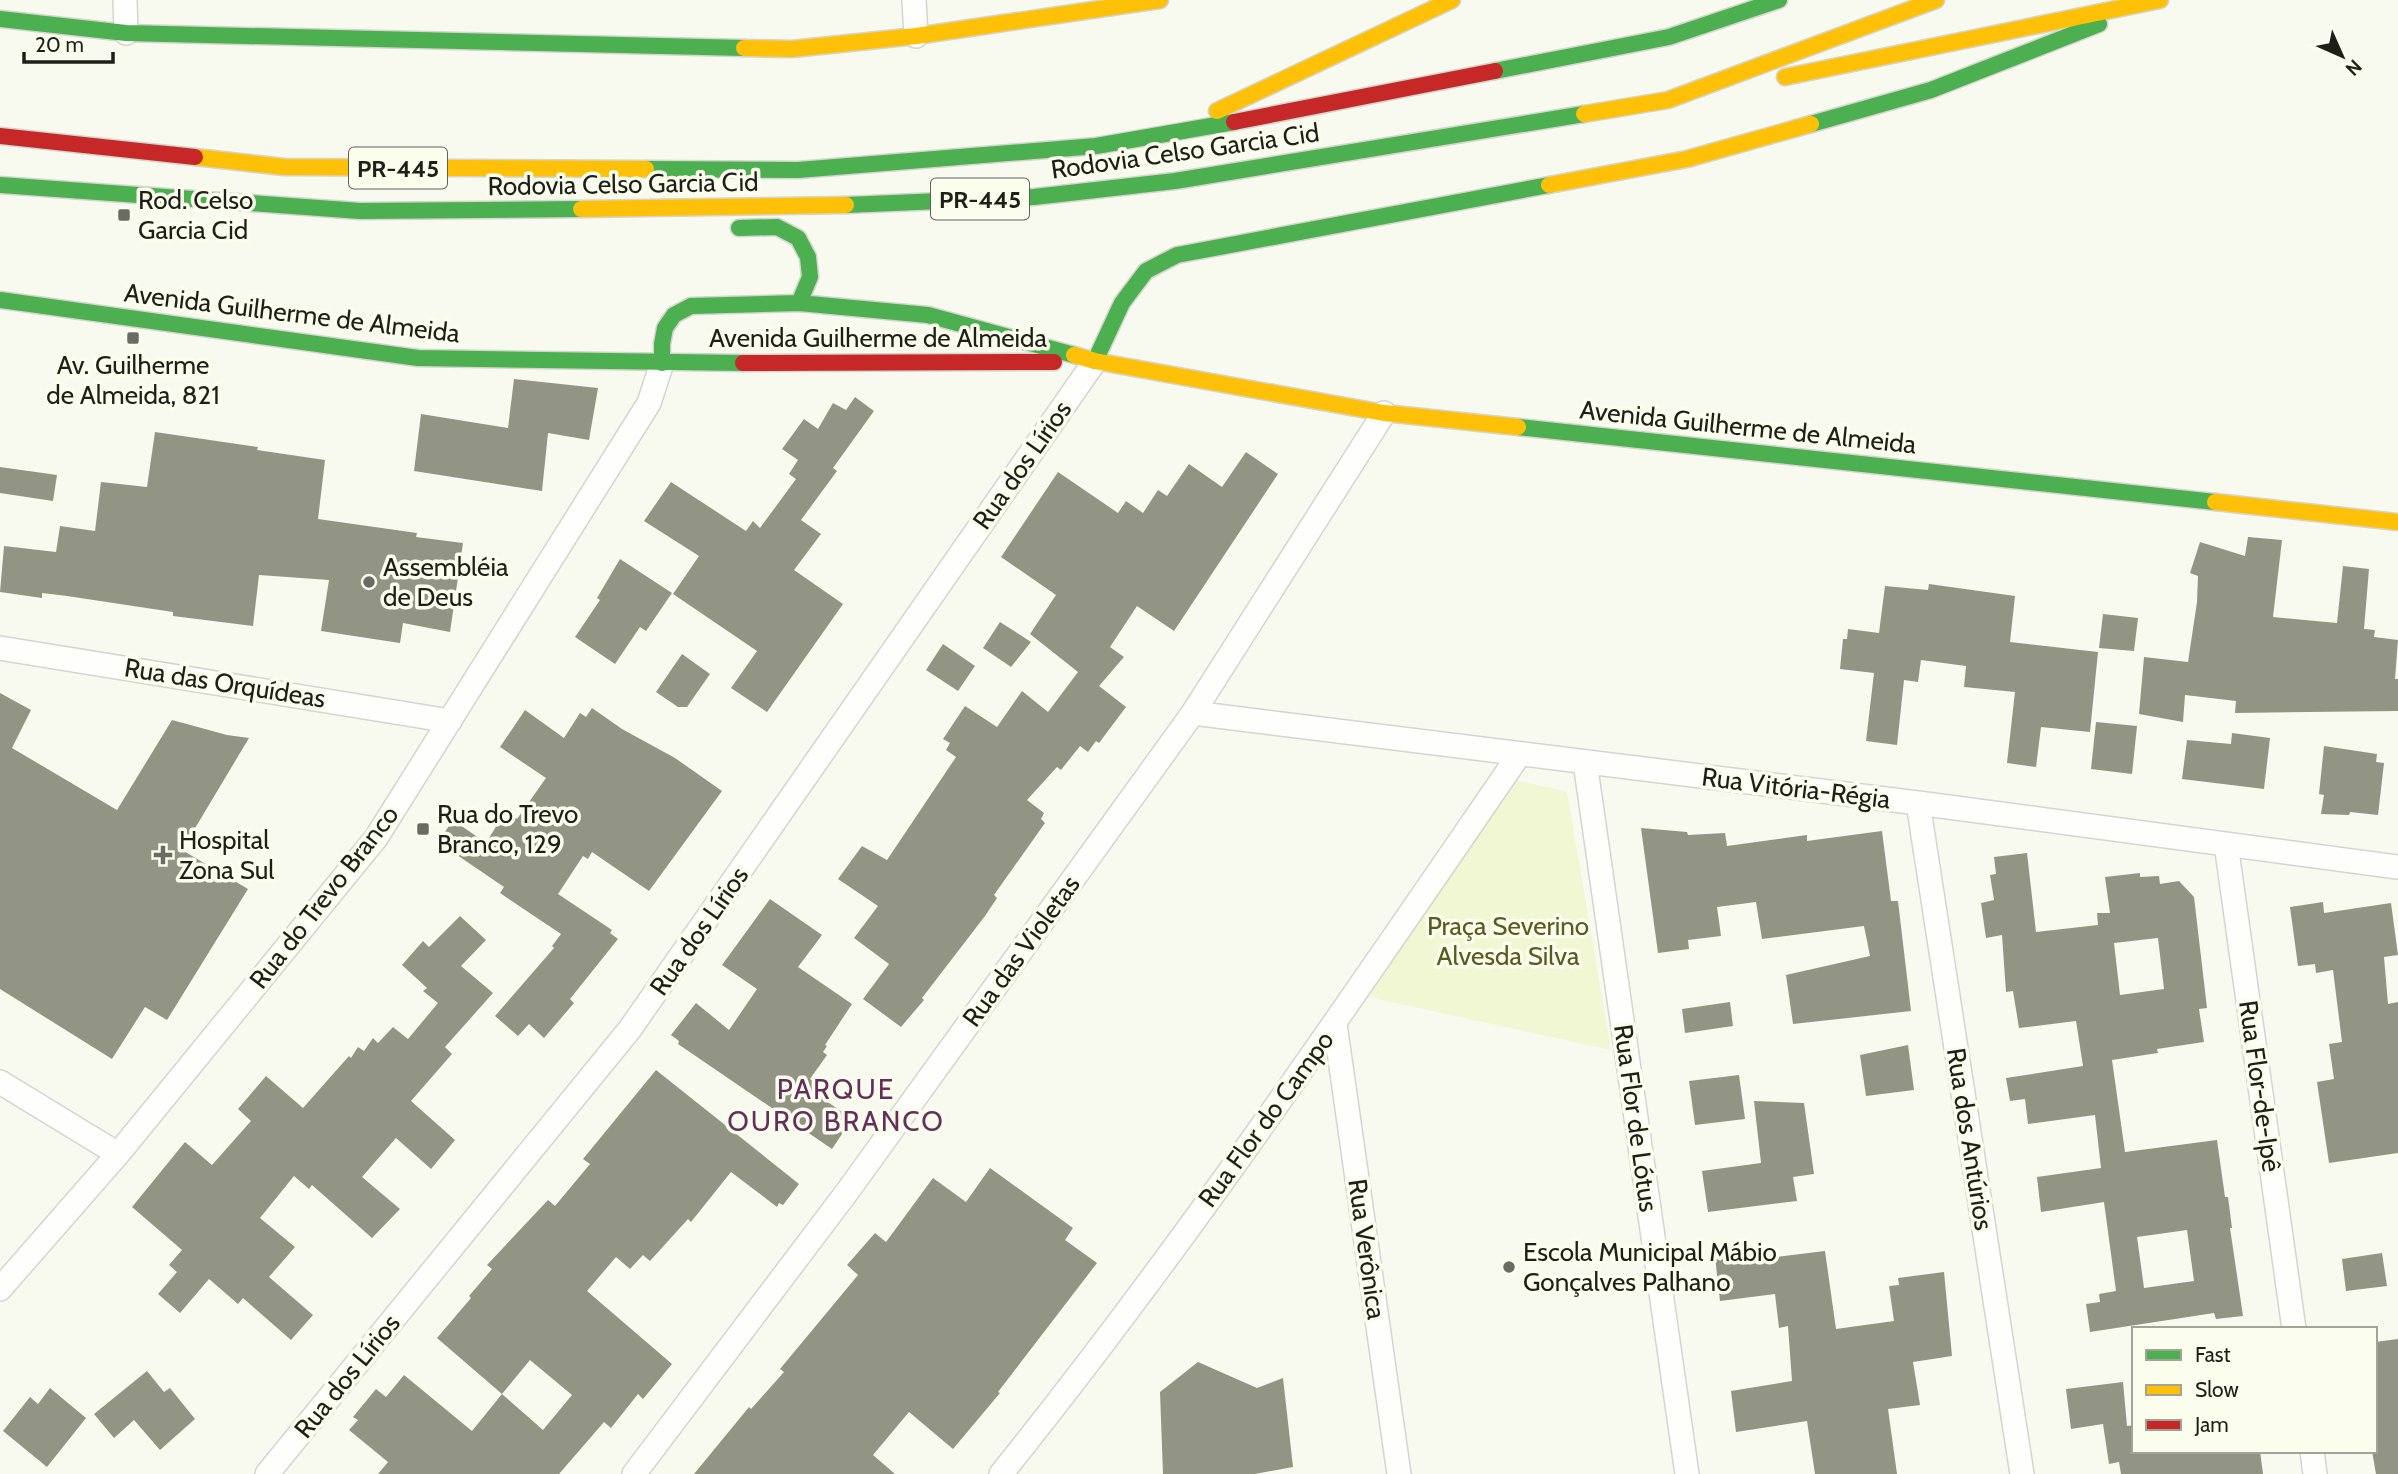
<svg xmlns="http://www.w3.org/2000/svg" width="2398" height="1474" font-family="Cabin,sans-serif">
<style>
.green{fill:#f1f6d3}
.building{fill:#929583;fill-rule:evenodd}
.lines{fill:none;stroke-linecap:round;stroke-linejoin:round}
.street-casing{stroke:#d4d6ce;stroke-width:26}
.fast-casing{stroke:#d4d6ce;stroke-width:19}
.slow-casing{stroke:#d4d6ce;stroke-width:19}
.jam-casing{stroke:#d4d6ce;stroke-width:19}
.street{stroke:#fefefd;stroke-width:23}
.fast{stroke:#4caf50;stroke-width:16}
.slow{stroke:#ffc107;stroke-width:16}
.jam{stroke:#c62828;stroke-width:16}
.poi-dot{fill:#6a6c64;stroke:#fbfded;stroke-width:2.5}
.labels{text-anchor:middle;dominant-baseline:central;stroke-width:7;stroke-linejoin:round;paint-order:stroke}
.shield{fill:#fbfded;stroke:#606259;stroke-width:2}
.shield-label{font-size:24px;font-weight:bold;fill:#1e1f19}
.street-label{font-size:26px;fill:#1e1f19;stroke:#fbfded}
.poi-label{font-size:26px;fill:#1e1f19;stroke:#fbfded;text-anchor:start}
.park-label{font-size:26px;fill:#575d1e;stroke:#fbfded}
.neighbourhood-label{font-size:28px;letter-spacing:2px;fill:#652e5c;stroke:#fbfded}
</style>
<rect width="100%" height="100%" fill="#f8faf0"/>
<!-- green -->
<path class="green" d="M1515,780L1567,792L1611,1050L1369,997Z"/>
<!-- building -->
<path class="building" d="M514,379L598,388L589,440L548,433L542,491L414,471L421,414L508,428Z
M855,397L874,411L833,468L837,471L801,520L821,534L794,570L843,604L767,712L731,688L757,651L673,594L699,556L644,521L671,482L746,531L753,521L760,528L796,479L789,474L798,460L782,449L804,419L818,429L833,403L846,410Z
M155,432L258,447L257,450L325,460L318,519L417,533L416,537L463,543L450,632L403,623L400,643L321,631L329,580L259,575L253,626L173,616V612L67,596L42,593V598L0,592L4,546L56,552L60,526L95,531L101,482L147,487Z
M1246,452L1278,474L1174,631L1137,606L1110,647L1124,657L1099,686L1126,707L1099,743L1096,741L1088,752L1080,746L1061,770L1057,767L1027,800L1044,813L1041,819L1045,823L994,895L997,898L985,916L922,998L924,1000L901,1027L863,999L889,964L854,938L878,906L838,879L862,846L887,860L956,757L946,750L950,743L943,739L965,706L997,727L1022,691L1048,712L1078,672L1030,634L1056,595L1001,557L1058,472L1118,513L1126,501L1143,513L1158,490L1167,496L1189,464L1222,487Z
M0,467L57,475L53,501L0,493Z
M2248,537L2282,540L2273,617L2337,623L2343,566L2369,569L2364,629L2375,630L2374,637L2398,640L2395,679H2398V711L2235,713L2236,701L2185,695L2183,722L2139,714L2144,657L2188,662L2197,602L2198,576L2190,573L2200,542L2245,556Z
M620,559L672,593L646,631L640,627L615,664L575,637L600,600L597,598Z
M1929,584L2015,596L2010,642L2098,652L2090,732L2041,727L2036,767L2007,763L2015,692L1964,687L1966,666L1921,660L1918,682L1904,680L1897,745L1866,741L1874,673L1840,669L1843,639H1847L1848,629L1879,633L1885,586L1928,590Z
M2103,614L2138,618L2134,651L2099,648Z
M1000,622L1031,642L1011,667L983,648Z
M943,644L975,666L958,691L926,670Z
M682,654L710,674L687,707H678L656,692Z
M0,693L31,710L12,748L117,810L172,720L227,735L249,738L182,850L248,889L167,1020L145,1007L112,1059L0,989Z
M592,708L622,729L675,758L722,791L649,891L592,852L588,859L583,856L558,894L612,930L610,933L618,939L570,999L574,1003L544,1038L529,1024L518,1036L495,1016L554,948L552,946L561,934L500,893L504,887L438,842L453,820L486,843L500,820L510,826L515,817L517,819L546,778L500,747L525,710L564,738L580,713L586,717Z
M2096,722L2137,726L2132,774L2091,769Z
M2232,733L2270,738L2264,789L2182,779L2187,740L2231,744Z
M2324,746L2377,754L2376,762L2384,763L2378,815L2350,812L2349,815L2321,814L2324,795L2319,794Z
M1641,828L1687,832L1688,835L1725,833L1727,846L1807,835V841L1882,831L1891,901H1898L1911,1011L1793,1024L1786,975L1870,956L1864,926L1762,939L1756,902L1717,907L1721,936L1688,940L1689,949L1658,953Z
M2027,853L2036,932L2098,925L2097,913H2110L2105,877L2140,873V877L2159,876L2160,884L2179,881L2194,897L2207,1008L2199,1009L2204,1042L2157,1049L2158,1053L2112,1060L2125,1152L2217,1140L2225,1197H2228L2232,1228H2230L2243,1316L2216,1319L2214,1313L2090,1332L2086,1304L2100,1302L2099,1294L2116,1291L2104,1202L2041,1212L2037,1177L2101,1168L2095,1115L2028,1124L2025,1099L2010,1101L2006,1078L2083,1066L2076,1021L2019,1028L2013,991L2006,992L2002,935L1986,938L1981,903L1994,900L1990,875L1996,874L1994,857ZM2158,938L2164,989L2120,995L2114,943ZM2187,1230L2194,1281L2144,1288L2137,1237Z
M770,899L822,935L798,967L852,1004L825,1045L827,1046L823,1052L827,1055L810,1079L828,1090L822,1098L852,1119L832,1149L678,1044L679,1041L671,1035L696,1003L729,1030L757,989L722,965Z
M2323,902L2324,913L2391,903L2398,955L2384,957L2388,1004L2398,1002V1153L2329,1163L2317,1082L2334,1079L2329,1044L2342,1042L2333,970L2316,973L2315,964L2298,966L2290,907Z
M460,916L486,940L461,966L493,993L445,1047L452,1054L411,1101L455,1140L431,1169L396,1138L362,1177L400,1209L372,1238L312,1185L309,1189L294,1176L260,1218L295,1247L269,1277L313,1315L291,1340L243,1298L238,1304L209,1279L180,1313L158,1294L177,1272L169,1265L182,1250L132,1207L185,1142L212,1165L251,1121L238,1109L266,1076L303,1108L349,1056L351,1058L358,1047L364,1051L373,1038L378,1043L393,1027L408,1039L438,1003L423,991L427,988L402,965L423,941L429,947Z
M1730,1002L1733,1026L1685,1033L1682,1009Z
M1908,1045L1914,1090L1866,1096L1860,1055Z
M656,1070L799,1184L783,1205L779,1203L777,1207L731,1172L691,1222L688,1219L650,1261L643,1255L630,1269L616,1257L587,1291L672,1364L643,1399L638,1394L611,1428L604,1422L559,1474H378L388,1462L349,1430L358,1420L353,1417L376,1389L386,1397L404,1375L472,1431L502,1394L437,1338L471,1298L469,1296L492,1269L487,1265L548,1200L555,1206L590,1164L583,1159ZM530,1360L572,1395L543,1430L502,1394Z
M1739,1075L1745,1119L1695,1125L1689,1081Z
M1754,1101L1804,1103L1814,1174L1793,1177L1797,1201L1708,1212L1702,1171L1761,1163Z
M990,1168L1073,1228L1065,1240L1097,1263L998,1392L1000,1393L953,1449L909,1412L873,1455L895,1474H694L749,1407L751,1409L784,1372L780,1369L858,1275L847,1265L875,1233L886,1242L933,1178L966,1202Z
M1825,1251L1836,1329L1894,1321L1889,1286L1899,1285L1898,1278L1944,1272L1952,1356L1913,1362L1920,1405L1888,1409L1897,1474H1815L1807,1421L1736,1432L1731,1391L1792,1381L1788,1326L1779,1328L1775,1294L1720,1301L1715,1257L1750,1253L1752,1260Z
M2382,1253L2387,1286L2346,1291L2342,1259Z
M2398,1339V1474H2376L2372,1451H2375V1342Z
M1198,1362L1257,1388L1283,1378L1293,1467L1255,1474H1163L1160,1392Z
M147,1371L164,1392L170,1388L195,1419L160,1450L134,1420L114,1438L94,1414Z
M2123,1382L2127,1426L2134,1425V1451H2260L2263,1474H2121L2119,1462L2109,1464L2103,1424L2071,1429L2066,1389Z
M50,1388L86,1418L47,1467L3,1431L30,1397L38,1404Z"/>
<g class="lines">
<defs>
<path id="street" d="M125,0L126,33
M914,0L916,36
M0,648L450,721
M1193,713L1918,803L2398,867
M1585,762L1687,1474
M1918,803L2022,1474
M2226,844L2294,1329
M1335,1024L1399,1474
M0,1082L118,1154
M0,1289L118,1154L376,838L649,403L662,363
M2312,1451L2315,1474
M267,1474L630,1029L1095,361
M634,1474L847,1192L1193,713L1384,413
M1001,1474C1186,1244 1352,998 1519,755"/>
<path id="fast" d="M0,19L126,33L744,48
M1495,71L1669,37L1779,0
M1811,124L1931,90L2099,24
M646,169L798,170L1096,146L1234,122
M0,185L360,211L581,209
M846,205L1034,197L1175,181L1584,114
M739,228L777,227L798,238L808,257L810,277L799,303
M0,300L418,358L743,363
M1095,361L1122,303L1146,271L1177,255L1549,185
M662,363V344L665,328L674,315L691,306L799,303L928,315L1074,355
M1518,427L2215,502"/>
<path id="slow" d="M744,48L792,49L916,36L1160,0
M1785,77L2160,0
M1217,111L1452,0
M1584,114L1668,100L1936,0
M195,157L284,167L646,169
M1549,185L1687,159L1811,124
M581,209L846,205
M1074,355L1095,361L1384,413L1518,427
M2215,502L2398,522"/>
<path id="jam" d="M1234,122L1495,71
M0,136L195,157
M743,363L1054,362"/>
</defs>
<!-- street casing -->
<use href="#street" class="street-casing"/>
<!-- fast casing -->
<use href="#fast" class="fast-casing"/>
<!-- slow casing -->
<use href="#slow" class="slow-casing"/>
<!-- jam casing -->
<use href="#jam" class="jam-casing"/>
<!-- street -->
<use href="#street" class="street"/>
<!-- fast -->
<use href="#fast" class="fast"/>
<!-- slow -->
<use href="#slow" class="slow"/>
<!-- jam -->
<use href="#jam" class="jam"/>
</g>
<!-- markers -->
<g class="poi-dot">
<rect x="117" y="208" width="14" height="14" rx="3.5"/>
<rect x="126" y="331" width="14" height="14" rx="3.5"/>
<circle cx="369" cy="582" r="7"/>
<rect x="416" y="822" width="14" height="14" rx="3.5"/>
<path d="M159.5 844.5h7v7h7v7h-7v7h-7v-7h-7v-7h7z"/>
<circle cx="1509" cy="1267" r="7"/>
</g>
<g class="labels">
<!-- shield labels -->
<g class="shield">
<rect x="349" y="147.5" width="98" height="41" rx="5"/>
<rect x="931" y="178.5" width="98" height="41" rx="5"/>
</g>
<g class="shield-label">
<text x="398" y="168">PR-445</text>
<text x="980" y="199">PR-445</text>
</g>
<!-- street labels -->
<g class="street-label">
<text transform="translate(1185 151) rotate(-8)">Rodovia Celso Garcia Cid</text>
<text transform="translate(623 184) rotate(-1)">Rodovia Celso Garcia Cid</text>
<text transform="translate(292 313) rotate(7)">Avenida Guilherme de Almeida</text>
<text x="878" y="338">Avenida Guilherme de Almeida</text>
<text transform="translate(1748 427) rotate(6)">Avenida Guilherme de Almeida</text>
<text transform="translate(1022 465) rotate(-55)">Rua dos Lírios</text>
<text transform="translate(225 683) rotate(9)">Rua das Orquídeas</text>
<text transform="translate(1796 788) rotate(7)">Rua Vitória-Régia</text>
<text transform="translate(324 897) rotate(-52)">Rua do Trevo Branco</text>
<text transform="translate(699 931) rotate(-55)">Rua dos Lírios</text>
<text transform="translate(1021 951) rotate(-54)">Rua das Violetas</text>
<text transform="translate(2260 1086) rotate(82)">Rua Flor-de-Ipê</text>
<text transform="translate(1636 1118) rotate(82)">Rua Flor de Lótus</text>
<text transform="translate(1266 1119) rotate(-54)">Rua Flor do Campo</text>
<text transform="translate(1970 1139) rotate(81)">Rua dos Antúrios</text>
<text transform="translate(1367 1249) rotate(82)">Rua Verônica</text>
<text transform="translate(347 1376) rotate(-51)">Rua dos Lírios</text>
</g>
<!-- poi labels -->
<g class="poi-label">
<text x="138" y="200">Rod. Celso<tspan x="138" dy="30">Garcia Cid</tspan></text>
<text x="133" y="365" text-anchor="middle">Av. Guilherme<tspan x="133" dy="30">de Almeida, 821</tspan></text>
<text x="383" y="567">Assembléia<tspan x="383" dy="30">de Deus</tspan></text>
<text x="437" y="814">Rua do Trevo<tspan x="437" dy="30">Branco, 129</tspan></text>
<text x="179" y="840">Hospital<tspan x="179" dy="30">Zona Sul</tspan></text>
<text x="1523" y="1252">Escola Municipal Mábio<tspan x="1523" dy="30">Gonçalves Palhano</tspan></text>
</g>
<!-- park labels -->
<g class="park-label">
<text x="1508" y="926">Praça Severino<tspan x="1508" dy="30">Alvesda Silva</tspan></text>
</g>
<!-- neighbourhood labels -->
<g class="neighbourhood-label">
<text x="836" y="1089">PARQUE<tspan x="836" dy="32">OURO BRANCO</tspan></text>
</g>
</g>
<!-- legend -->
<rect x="2132" y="1327" width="245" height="126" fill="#fbfded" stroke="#a3a498" stroke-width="2"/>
<rect x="2146" y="1350" width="35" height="10" fill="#4caf50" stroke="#a3a498" stroke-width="2"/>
<text x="2195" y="1362" font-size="21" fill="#1e1f19">Fast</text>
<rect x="2146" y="1385" width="35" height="10" fill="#ffc107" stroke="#a3a498" stroke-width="2"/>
<text x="2195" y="1397" font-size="21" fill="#1e1f19">Slow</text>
<rect x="2146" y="1420" width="35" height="10" fill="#c62828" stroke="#a3a498" stroke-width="2"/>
<text x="2195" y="1432" font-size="21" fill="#1e1f19">Jam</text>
<!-- north arrow -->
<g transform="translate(2342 56) rotate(135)" stroke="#fbfded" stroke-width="5" paint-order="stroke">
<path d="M0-5L12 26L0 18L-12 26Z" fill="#1e1f19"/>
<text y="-10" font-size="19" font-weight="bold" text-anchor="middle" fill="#1e1f19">N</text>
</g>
<!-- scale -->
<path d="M24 52v10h89v-10" fill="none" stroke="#1e1f19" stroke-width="3.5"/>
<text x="35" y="52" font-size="21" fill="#1e1f19" stroke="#fbfded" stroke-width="5" paint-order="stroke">20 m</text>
</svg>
